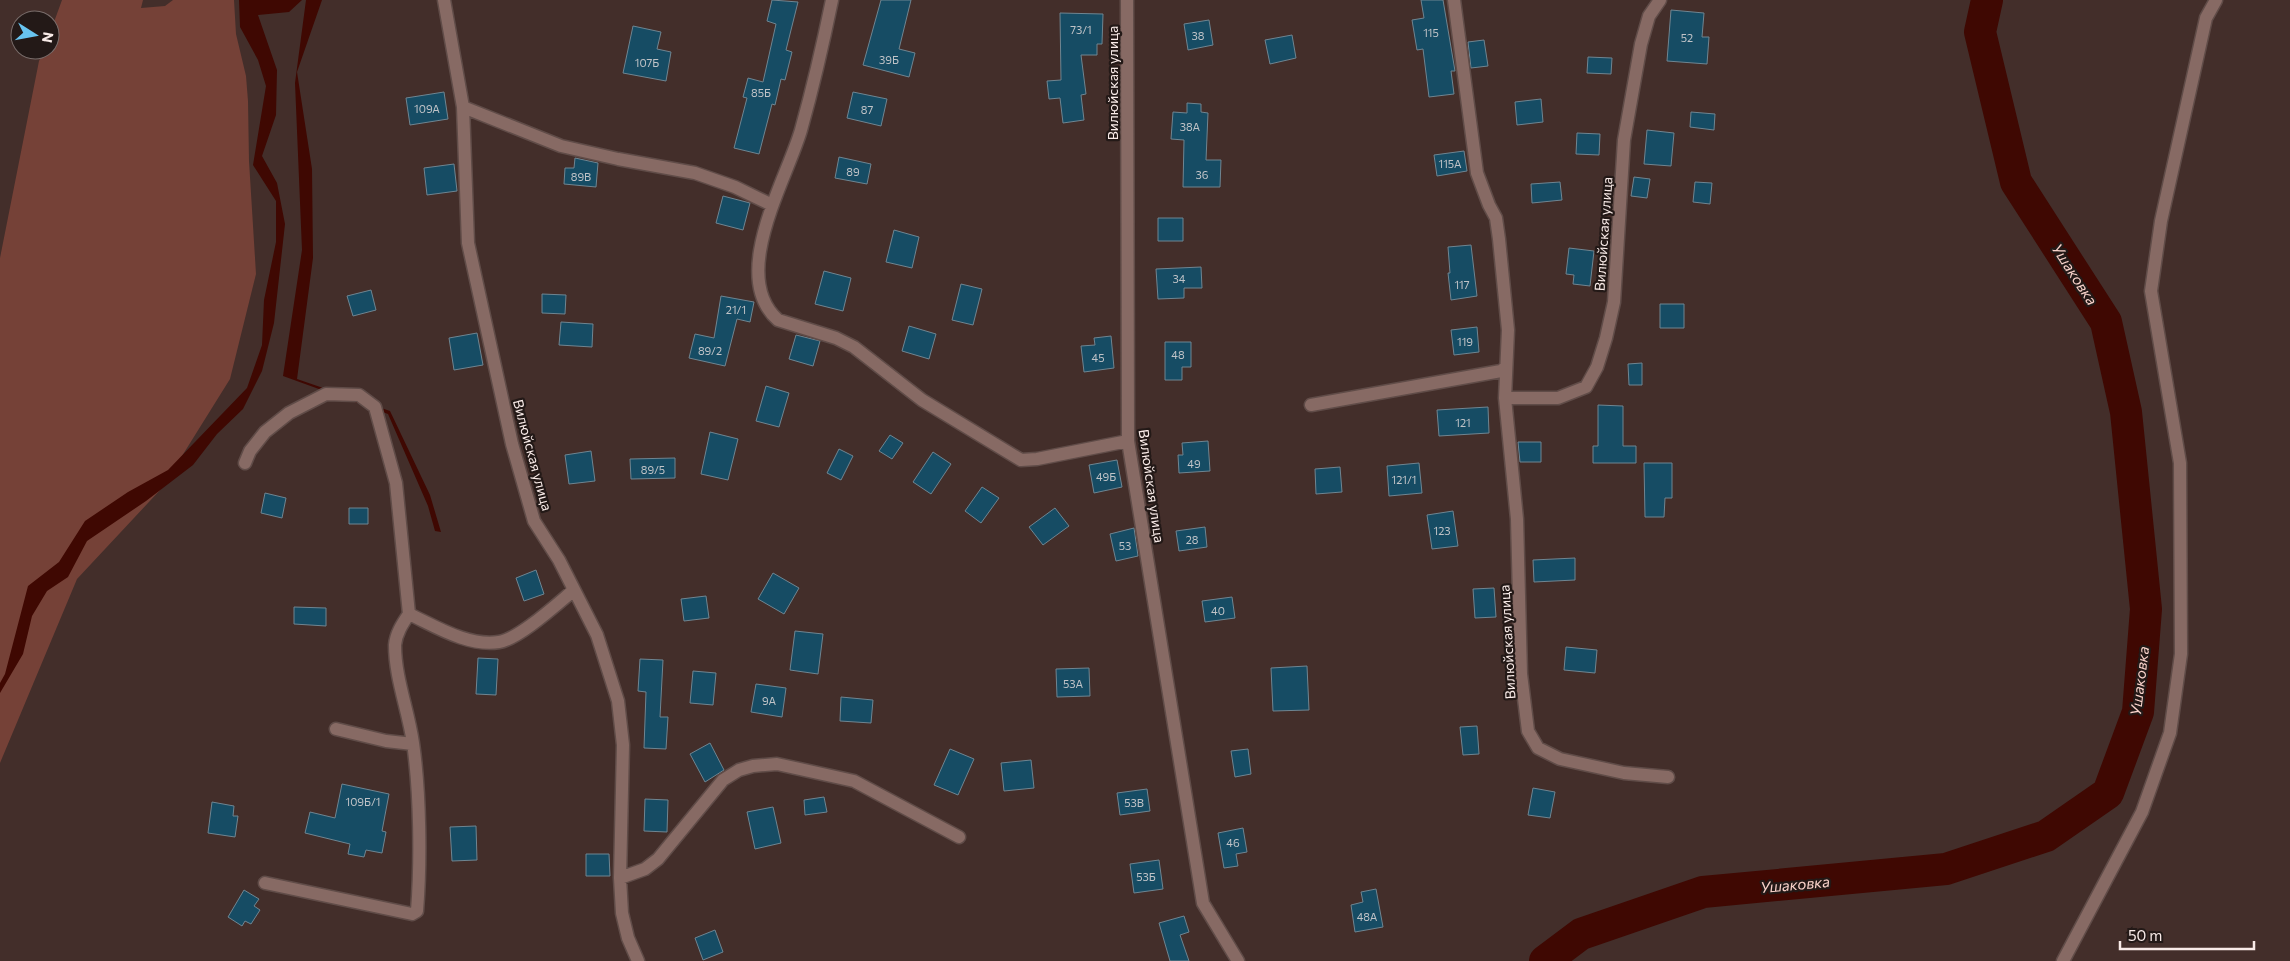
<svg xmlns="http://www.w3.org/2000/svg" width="2290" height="961" font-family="Commissioner,sans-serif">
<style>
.green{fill:#754137}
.water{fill:#3f0802}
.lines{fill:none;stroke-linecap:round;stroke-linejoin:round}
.river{stroke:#3f0802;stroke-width:32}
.building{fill:#164c64;stroke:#6f8591}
.minor-casing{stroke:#604c48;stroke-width:15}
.minor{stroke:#876a64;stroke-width:12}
.labels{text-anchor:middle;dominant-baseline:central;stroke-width:4.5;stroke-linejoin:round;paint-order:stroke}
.number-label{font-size:11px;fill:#c0c3c7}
.street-label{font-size:14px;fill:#f9ebe8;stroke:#231917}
.water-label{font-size:15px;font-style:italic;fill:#fad3cb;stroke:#231917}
</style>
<rect width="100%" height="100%" fill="#432e2a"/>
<!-- green -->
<path class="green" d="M62,0H143L141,8L165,6L173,0H234L236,34L246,76L248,101L249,161L256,274L230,379L162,488L77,579L0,763V258L39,61L44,50H50V33Z"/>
<!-- water -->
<path class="water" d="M239,0H302L289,12L258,15L277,70L276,115L262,156L277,183L285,224L274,323L262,371L243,409L217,434L193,465L146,501L87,541L68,577L47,591L32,616L23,654L0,693V683L5,674L28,586L59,562L85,521L128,492L168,470L247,388L262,345L264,300L276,242V201L253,165L266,86L258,60L240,27Z
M306,0H322L297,72L312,169L313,258L297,379L390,411L430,495L441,532L435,531L428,506L388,414L283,376L302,250L295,83Z"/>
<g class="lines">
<!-- river -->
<path class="river" d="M1545,961L1581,934L1703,892L1946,869L2046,836L2108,793L2138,712L2146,609L2126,412L2106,322L2016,182L1980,32L1987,0"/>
</g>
<!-- building -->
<path class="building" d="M772,0L798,2L786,50L792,52L785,80L781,79L775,105L772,104L759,154L734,148L747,98L743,97L748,78L763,82L776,24L767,21Z
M881,0H911L899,49L915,53L909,77L863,65Z
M1421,0H1443L1455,71H1451L1454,94L1429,97L1423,49L1417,50L1412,20L1424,18Z
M1671,10L1704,13L1702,37H1709L1707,64L1667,61Z
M1060,13L1103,14L1102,44H1097V55H1081L1086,94L1081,95L1084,120L1063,123L1060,98L1049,99L1047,81L1061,80Z
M1209,20L1213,45L1188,50L1184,24Z
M633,26L661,32L657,49L671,52L666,81L623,73Z
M1292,35L1296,58L1270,64L1265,40Z
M1484,40L1488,66L1471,68L1468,42Z
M1588,57L1612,58L1611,74L1587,73Z
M444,92L448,119L410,125L406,98Z
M853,92L887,99L881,126L847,118Z
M1541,99L1543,122L1517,125L1515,102Z
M1187,103L1201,104V112L1208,113L1206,160H1221L1220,187H1183L1184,140L1171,139L1173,112L1187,113Z
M1691,112L1715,114L1714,130L1690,127Z
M1647,130L1674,133L1671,166L1644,164Z
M1577,133L1600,134L1599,155L1576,154Z
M1464,151L1467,171L1437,176L1434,155Z
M839,157L871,164L867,184L835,178Z
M575,158L598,163L596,187L564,184L565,168H574Z
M454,164L457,191L427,195L424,168Z
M1634,177L1650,179L1647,198L1631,196Z
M1560,182L1562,200L1532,203L1531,184Z
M1695,182L1712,183L1710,204L1693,202Z
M723,196L750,203L743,230L716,223Z
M1158,218H1183V241H1158Z
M894,230L919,237L912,268L886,262Z
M1471,245L1477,296L1451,300L1448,273H1450L1448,247Z
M1569,248L1594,251L1590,286L1573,284L1574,275L1566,274Z
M1201,267L1202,288H1184V298L1158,299L1156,269Z
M824,271L851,278L843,311L815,304Z
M961,284L982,289L973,325L952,320Z
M371,290L376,310L353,316L347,296Z
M542,294L566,295L565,314L542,313Z
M721,296L754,302L750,322L737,319L725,366L689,358L695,334L714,338Z
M1660,304H1684V328H1660Z
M561,322L593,324L592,347L559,345Z
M909,326L936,334L929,359L902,351Z
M1477,327L1479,352L1454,355L1451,330Z
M477,333L483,365L454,370L449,338Z
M796,335L820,341L813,366L789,359Z
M1111,336L1114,368L1084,372L1081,346L1095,345L1094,338Z
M1165,342H1191V367H1182V380H1165Z
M1642,363V385H1629L1628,364Z
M766,386L789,393L779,427L756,421Z
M1598,405L1623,406V446H1636V463H1593V446H1598Z
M1488,407L1489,433L1439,436L1437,410Z
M710,432L738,439L728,480L701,474Z
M890,435L903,443L892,459L879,451Z
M1208,441L1210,471L1179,473L1178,455H1183L1182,443Z
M1518,442H1541V462H1520Z
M839,449L853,456L841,480L827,473Z
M591,451L595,481L569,484L565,455Z
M933,452L951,464L931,494L913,482Z
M675,458V478L631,479L630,459Z
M1117,460L1122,487L1094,493L1089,465Z
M1419,463L1422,493L1389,496L1387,466Z
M1644,463H1672V498H1665L1664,517H1645Z
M1340,467L1342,492L1316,494L1315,469Z
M982,487L999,498L981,523L965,511Z
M265,493L286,498L282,518L261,513Z
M349,508H368V524H349Z
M1055,508L1069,526L1043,545L1029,527Z
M1453,511L1458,546L1432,549L1427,515Z
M1205,527L1207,547L1179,551L1176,531Z
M1134,528L1138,556L1116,561L1110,534Z
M1575,558V580L1534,582L1533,560Z
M536,570L544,594L524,601L516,578Z
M773,573L799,588L784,614L758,599Z
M1494,588L1496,617L1475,618L1473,589Z
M706,596L709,618L684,621L681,599Z
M1232,597L1235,618L1205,622L1202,601Z
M294,607L326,608V626L294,624Z
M795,631L823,634L818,674L790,670Z
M1566,647L1597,650L1595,673L1564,670Z
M478,658L498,659L496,695L476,694Z
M640,659L663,660L660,717H668L666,749L644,748L646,692L638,691Z
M1307,666L1309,710L1273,711L1271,668Z
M1089,668L1090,696L1057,697L1056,669Z
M693,671L716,673L713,705L690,703Z
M756,684L786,688L782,717L751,712Z
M841,697L873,700L871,723L840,721Z
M1477,726L1479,754L1463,755L1460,727Z
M710,743L724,770L705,782L690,754Z
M950,749L974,759L958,795L934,785Z
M1248,749L1251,774L1235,777L1231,751Z
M1031,760L1034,788L1004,791L1001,763Z
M342,784L389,794L382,831L386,832L382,853L366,850L364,857L348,854L350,844L305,833L310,812L335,818Z
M1533,788L1555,792L1550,818L1528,815Z
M1147,789L1150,811L1120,815L1117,793Z
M824,797L827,812L805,815L804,800Z
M645,799L668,800L667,832L644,831Z
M212,802L234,806L233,816H238L235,837L208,833Z
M773,807L781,843L755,849L747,812Z
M476,826L477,860L452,861L450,827Z
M1243,828L1247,852L1236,854L1238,866L1224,868L1218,833Z
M586,854H609L610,876H586Z
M1159,860L1163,889L1134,893L1130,864Z
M1376,889L1383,927L1355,932L1351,905L1363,902L1361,892Z
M244,890L259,899L254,906L260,910L251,924L245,921L242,926L228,917Z
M1184,916L1189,932L1180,935L1189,961H1170L1159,923Z
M715,930L723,952L703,960L695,938Z"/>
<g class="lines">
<defs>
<path id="minor" d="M444,0L463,107L468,243L512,444L534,521L559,560L597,635L618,701L623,745L620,878L622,913L628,938L638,961
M832,0C823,44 813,87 801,130C787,179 728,276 778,320L836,338L854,347L922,400L1021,460L1037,459L1128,441
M1127,0L1128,441L1203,903L1238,961
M1454,0L1477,173L1489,205L1496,218L1499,239L1508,330L1505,398L1517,519L1521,674L1528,731L1538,748L1560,759L1624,773L1668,777
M463,107L561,146L618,159L695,173L735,187L772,205
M1505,398H1558L1586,387L1597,367L1606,338L1614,302L1624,140L1641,44L1649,16L1660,0
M1311,405L1501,371L1506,367
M245,463L250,451L265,432L289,413L326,394L359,395L375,407L396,483L409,614C403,623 396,633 395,645C395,678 408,709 413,743C420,792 421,861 417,911L412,914L265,883
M409,614C435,626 468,647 499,642C519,639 557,604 574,590
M336,729L386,741L413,744
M620,878L645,869L658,859L723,780L739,770L753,766L777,764L854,781L959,837
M2063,961L2142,812L2170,733L2181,654L2180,463L2151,291L2161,221L2206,18L2216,0"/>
</defs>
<!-- minor casing -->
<use href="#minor" class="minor-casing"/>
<!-- minor -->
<use href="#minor" class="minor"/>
</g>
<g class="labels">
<!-- number labels -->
<g class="number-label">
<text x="1081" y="29">73/1</text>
<text x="1431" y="32">115</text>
<text x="1198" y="35">38</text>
<text x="1687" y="37">52</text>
<text x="889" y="59">39Б</text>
<text x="647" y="62">107Б</text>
<text x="761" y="92">85Б</text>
<text x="427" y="108">109А</text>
<text x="867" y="109">87</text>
<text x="1190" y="126">38А</text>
<text x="1450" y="163">115А</text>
<text x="853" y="171">89</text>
<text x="1202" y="174">36</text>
<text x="581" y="176">89В</text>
<text x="1179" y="278">34</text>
<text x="1462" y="284">117</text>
<text x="736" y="309">21/1</text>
<text x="1465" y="341">119</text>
<text x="710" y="350">89/2</text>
<text x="1178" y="354">48</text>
<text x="1098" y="357">45</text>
<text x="1463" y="422">121</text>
<text x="1194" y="463">49</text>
<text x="653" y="469">89/5</text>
<text x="1106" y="476">49Б</text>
<text x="1404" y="479">121/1</text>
<text x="1442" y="530">123</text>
<text x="1192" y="539">28</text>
<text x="1125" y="545">53</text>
<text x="1218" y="610">40</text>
<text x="1073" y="683">53А</text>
<text x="769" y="700">9А</text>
<text x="363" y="801">109Б/1</text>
<text x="1134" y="802">53В</text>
<text x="1233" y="842">46</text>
<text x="1146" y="876">53Б</text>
<text x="1367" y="916">48А</text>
</g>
<!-- street labels -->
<g class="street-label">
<text transform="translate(1112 83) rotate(-90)">Вилюйская улица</text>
<text transform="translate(1603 234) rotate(-86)">Вилюйская улица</text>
<text transform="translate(533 455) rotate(75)">Вилюйская улица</text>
<text transform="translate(1152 486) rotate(82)">Вилюйская улица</text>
<text transform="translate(1507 642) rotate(-93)">Вилюйская улица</text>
</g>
<!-- water labels -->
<g class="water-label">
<text transform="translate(2075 274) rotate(57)">Ушаковка</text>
<text transform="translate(2139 681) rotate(-83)">Ушаковка</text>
<text transform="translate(1795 884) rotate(-5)">Ушаковка</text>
</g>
</g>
<!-- north arrow -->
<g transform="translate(35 35) rotate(101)"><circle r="24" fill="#231917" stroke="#796d6b"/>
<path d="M0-4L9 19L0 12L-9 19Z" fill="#68c4f0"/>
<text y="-8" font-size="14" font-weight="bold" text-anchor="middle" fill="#f9ebe8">N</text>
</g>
<!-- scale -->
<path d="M2120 941v8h134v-8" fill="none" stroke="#f9ebe8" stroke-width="2.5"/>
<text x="2128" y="941" font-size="15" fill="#f9ebe8" stroke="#231917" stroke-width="4" paint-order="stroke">50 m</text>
</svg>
